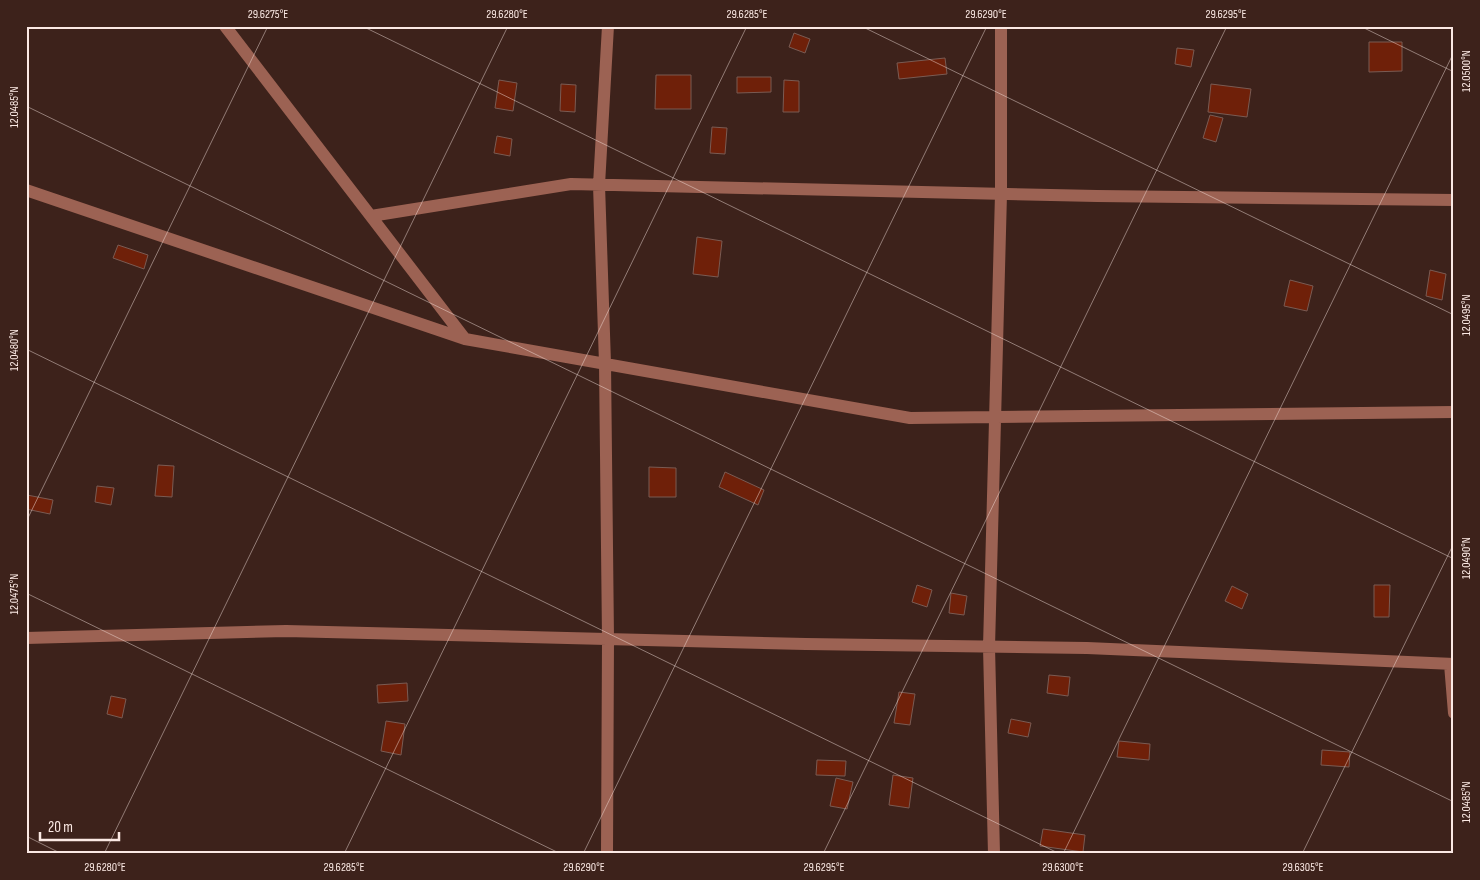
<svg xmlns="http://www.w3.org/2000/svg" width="1480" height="880" font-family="'Sofia Sans Condensed',sans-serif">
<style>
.building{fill:#6f2009;stroke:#7a5b53}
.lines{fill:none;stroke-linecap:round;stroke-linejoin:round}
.minor{stroke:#9c6253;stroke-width:12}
.ticks{fill:none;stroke:#fbe9e4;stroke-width:1;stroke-opacity:0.45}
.neatline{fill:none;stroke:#fbe9e4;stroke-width:2}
.ticks-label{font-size:12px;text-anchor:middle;fill:#fbe9e4}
</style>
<rect width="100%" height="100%" fill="#3d221b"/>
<!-- building -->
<path class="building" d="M794,33L810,39L805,53L789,47Z
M1369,42H1402V71L1369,72Z
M1177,48L1194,50L1191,67L1175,64Z
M945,58L947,74L899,79L897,63Z
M656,75H691V109H655Z
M737,77H771V92L737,93Z
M499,80L517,83L513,111L495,108Z
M784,80L799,81V112H783Z
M561,84L576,85L575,112L560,111Z
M1211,84L1251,89L1247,117L1208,112Z
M1210,115L1223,118L1216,142L1203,138Z
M712,127L727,128L725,154L710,153Z
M497,136L512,139L510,156L494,153Z
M697,237L722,241L718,277L693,274Z
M118,245L148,255L144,269L113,258Z
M1430,270L1446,274L1442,300L1426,296Z
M1290,280L1313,286L1307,311L1284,306Z
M158,465L174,466L172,497L155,496Z
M649,467L676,468V497H649Z
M725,472L764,490L758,505L719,487Z
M97,486L114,488L111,505L95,502Z
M27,495L53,500L50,514L26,509Z
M917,585L932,590L927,607L912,602Z
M1374,585H1390L1389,617H1374Z
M1232,586L1248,594L1242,609L1225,601Z
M951,593L967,596L964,615L949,613Z
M1049,675L1070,677L1068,696L1047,693Z
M407,683L408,701L378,703L377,685Z
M899,692L915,694L910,725L894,723Z
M111,696L126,699L122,718L107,714Z
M1011,719L1031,723L1028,737L1008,733Z
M386,721L405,724L401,755L381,751Z
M1119,741L1150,744L1149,760L1117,757Z
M1322,750L1350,752L1349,767L1321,765Z
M817,760L846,761L845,776L816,775Z
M893,775L913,778L909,808L889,805Z
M836,778L853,782L847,809L830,806Z
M1043,829L1085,835L1083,852L1040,846Z"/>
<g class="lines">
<!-- minor -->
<path class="minor" d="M225,26L465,339
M26,190L465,339L910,418L1454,412
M371,216L571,184L1097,196L1454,200
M26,638L286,631L806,644L1087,648L1454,664
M1450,664L1454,713
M607,854L608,639L605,363L599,185L608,26
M994,854L989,647L1001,194V26"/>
</g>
<!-- ticks -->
<path class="ticks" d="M362,26L1454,559M861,26L1454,315M1360,26L1454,72M26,31L29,26M26,106L1454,802M26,349L1060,854M26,522L268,26M26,593L561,854M26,836L62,854M104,854L508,26M344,854L747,26M583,854L987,26M823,854L1227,26M1063,854L1454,52M1302,854L1454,543"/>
<!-- border -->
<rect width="1480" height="880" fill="none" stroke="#3d221b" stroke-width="55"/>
<!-- scale -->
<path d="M40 832v8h79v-8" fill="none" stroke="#fbe9e4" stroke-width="2.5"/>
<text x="48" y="832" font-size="15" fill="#fbe9e4" stroke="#3d221b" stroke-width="4" paint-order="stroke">20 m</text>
<rect x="28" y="28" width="1424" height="824" class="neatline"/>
<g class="ticks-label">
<text x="268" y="18">29.6275°E</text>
<text x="507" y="18">29.6280°E</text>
<text x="747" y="18">29.6285°E</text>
<text x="986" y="18">29.6290°E</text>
<text x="1226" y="18">29.6295°E</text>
<text transform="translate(1466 71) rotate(-90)" y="4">12.0500°N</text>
<text transform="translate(14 107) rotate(-90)" y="4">12.0485°N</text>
<text transform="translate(1466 315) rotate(-90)" y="4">12.0495°N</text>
<text transform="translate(14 350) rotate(-90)" y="4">12.0480°N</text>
<text transform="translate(1466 558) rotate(-90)" y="4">12.0490°N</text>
<text transform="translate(14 594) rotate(-90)" y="4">12.0475°N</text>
<text transform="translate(1466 802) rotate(-90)" y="4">12.0485°N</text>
<text x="105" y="871">29.6280°E</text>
<text x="344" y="871">29.6285°E</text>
<text x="584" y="871">29.6290°E</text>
<text x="824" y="871">29.6295°E</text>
<text x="1063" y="871">29.6300°E</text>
<text x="1303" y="871">29.6305°E</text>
</g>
</svg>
